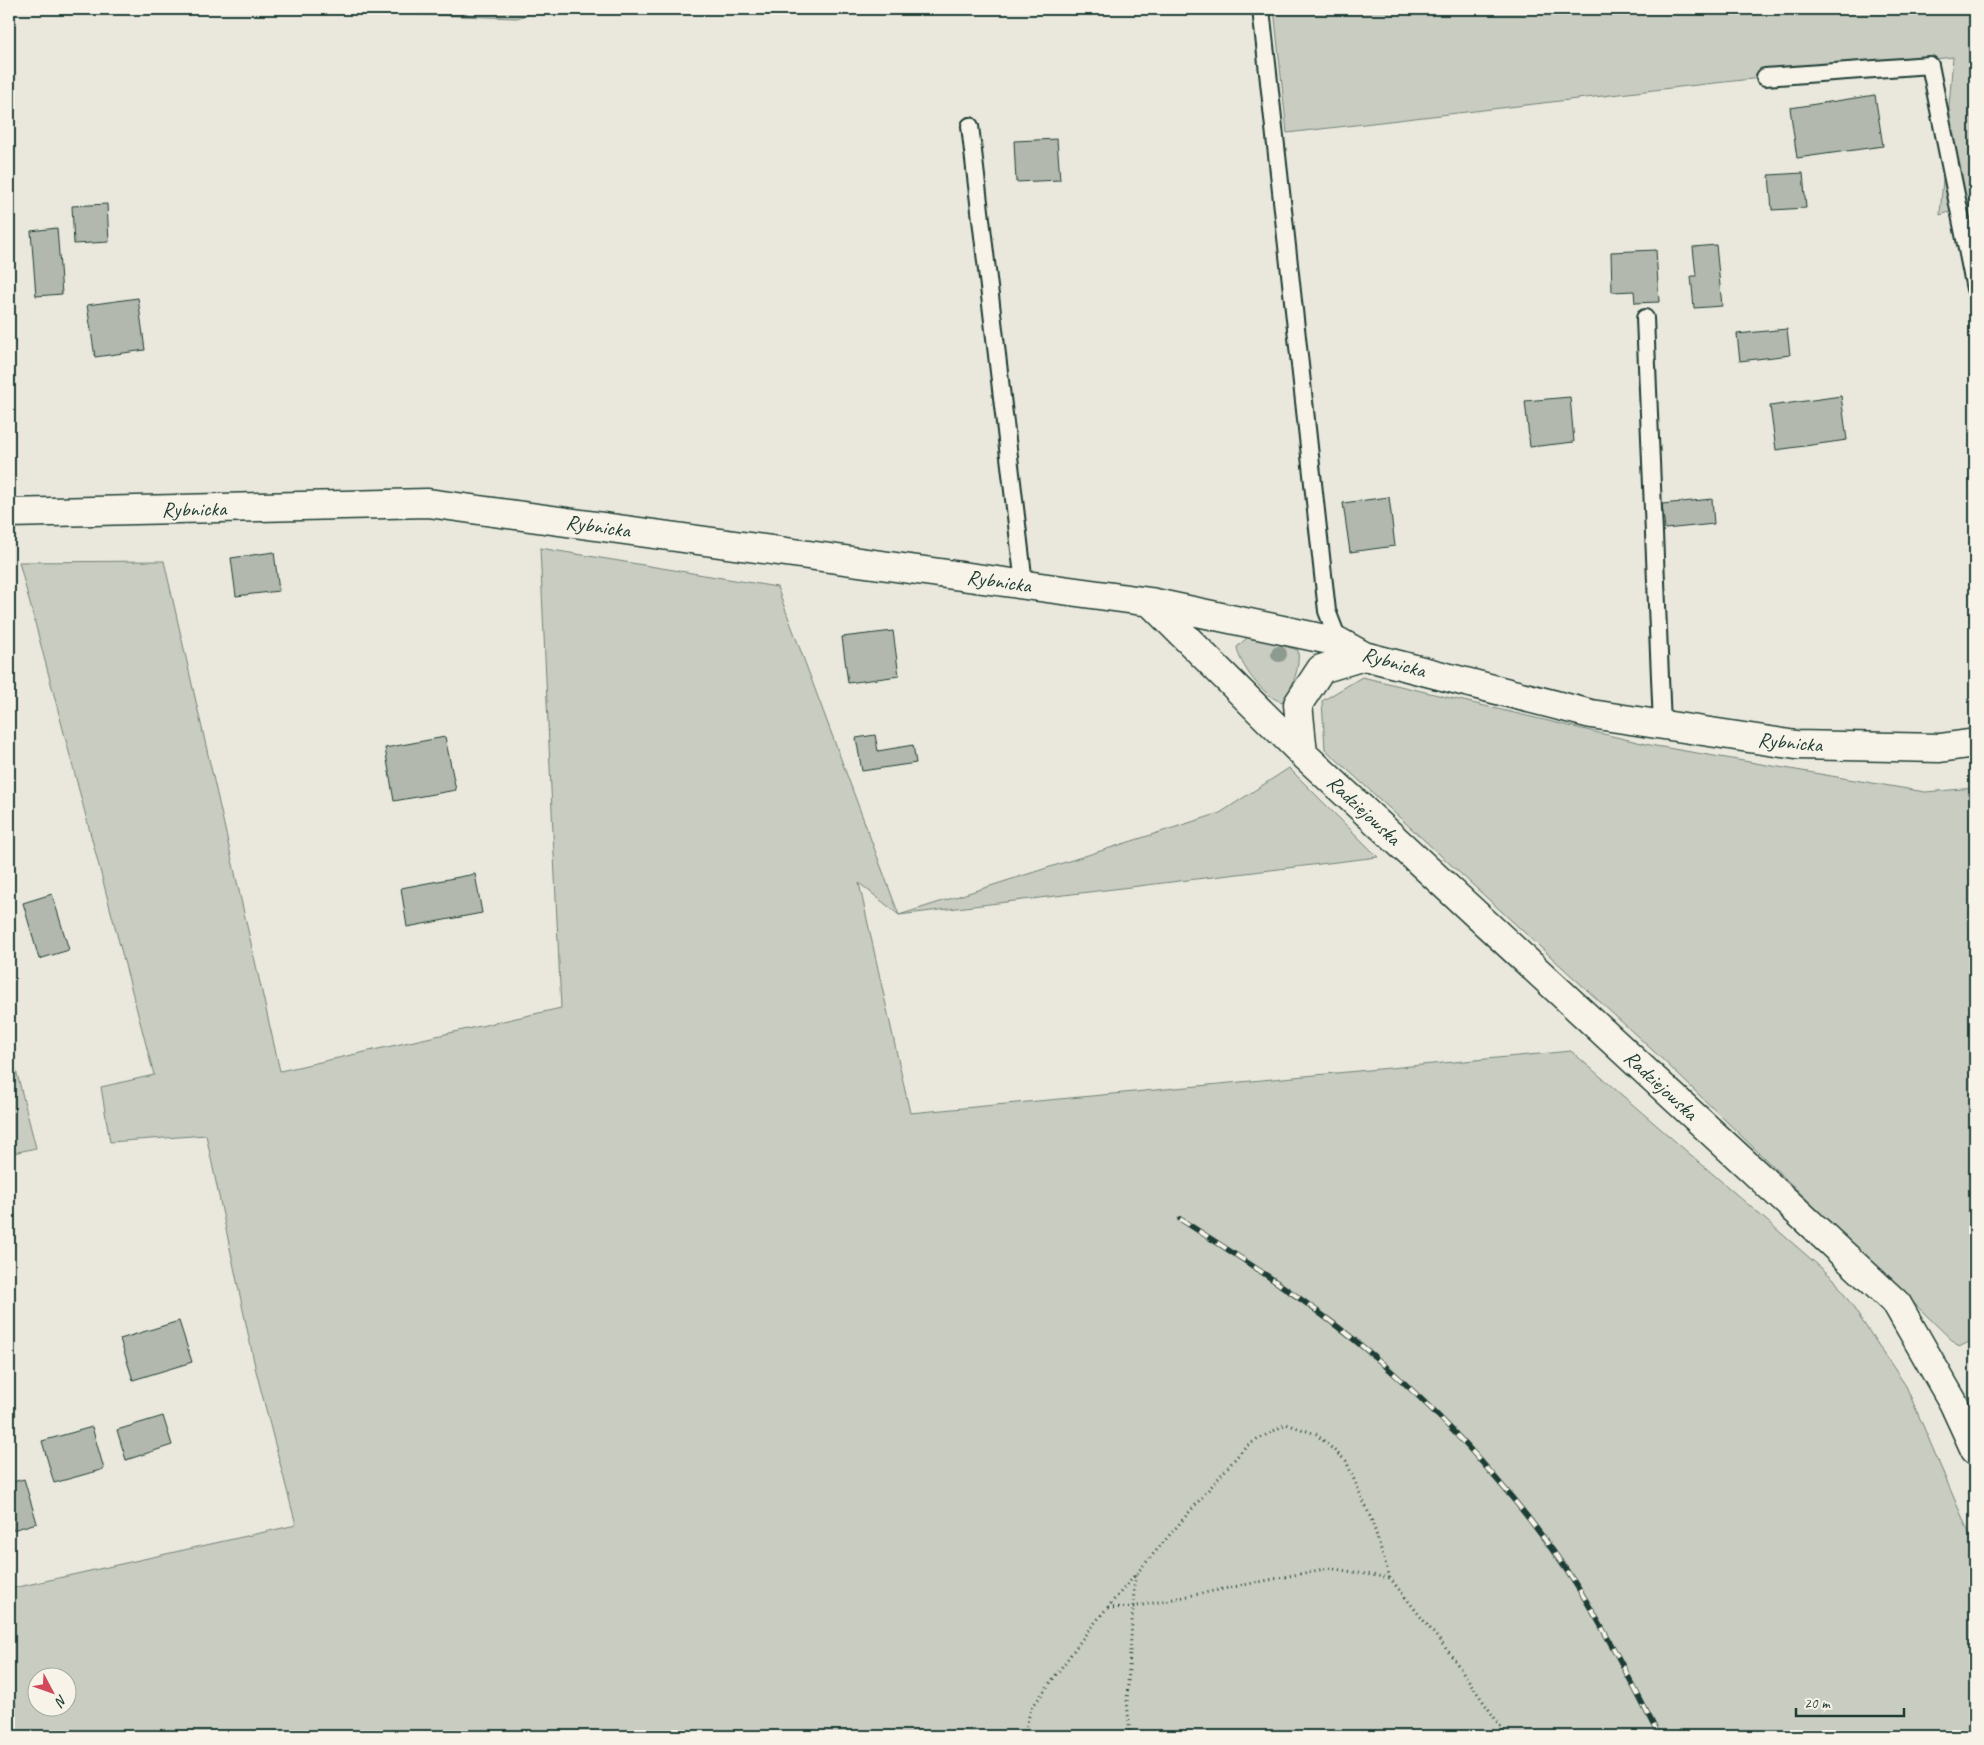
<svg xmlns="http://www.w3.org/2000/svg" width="1984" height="1745" font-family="Caveat,sans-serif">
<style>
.green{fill:#c8ccc1;stroke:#74847a;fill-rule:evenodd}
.building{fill:#b2b8ae;stroke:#1f3d34}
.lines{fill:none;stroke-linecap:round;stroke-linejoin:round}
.service-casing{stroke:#1f3d34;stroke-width:20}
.minor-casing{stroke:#1f3d34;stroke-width:31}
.path{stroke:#1f3d34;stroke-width:3;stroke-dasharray:1 4;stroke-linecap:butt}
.service{stroke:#f7f3e8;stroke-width:16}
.minor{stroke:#f7f3e8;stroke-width:28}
.rail-casing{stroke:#1f3d34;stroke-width:5.5}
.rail{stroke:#f7f3e8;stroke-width:4;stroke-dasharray:11;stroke-linecap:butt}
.tree{fill:#8d9a8f}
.labels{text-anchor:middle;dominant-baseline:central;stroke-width:4.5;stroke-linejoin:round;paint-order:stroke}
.street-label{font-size:21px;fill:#1f3d34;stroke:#f7f3e8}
</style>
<rect width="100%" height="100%" fill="#eae8dd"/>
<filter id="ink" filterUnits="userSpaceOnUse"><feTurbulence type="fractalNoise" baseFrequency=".02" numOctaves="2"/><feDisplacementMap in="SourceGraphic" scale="10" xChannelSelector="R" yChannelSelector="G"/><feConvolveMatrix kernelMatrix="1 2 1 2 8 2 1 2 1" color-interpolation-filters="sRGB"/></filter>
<g filter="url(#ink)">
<!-- green -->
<path class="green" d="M311,9H544L517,18L315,11Z
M1274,9H1975V211L1974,204L1940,215L1953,57L1688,86L1287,133Z
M540,548L777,587L899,915L1220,813L1289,768L1378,857L899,915L859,883L910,1113L1571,1051L1834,1279L1906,1386L1975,1547V1736H9V1589L296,1525L256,1371L206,1135L110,1142L101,1087L154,1075L19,562L164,561L280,1071L561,1008ZM38,1678H68V1708H38Z
M1249,636L1298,650C1300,668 1293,688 1282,702C1264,697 1239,665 1237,647Z
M1362,677L1650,745L1925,792L1975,788V1339L1959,1347L1662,1059L1325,749L1322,701Z
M9,1042L36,1148L9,1154Z"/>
<!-- building -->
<path class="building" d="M1875,95L1883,146L1797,158L1790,108Z
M1057,139L1060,180L1016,182L1014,141Z
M1803,173L1806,208L1772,210L1769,175Z
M107,204L109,242L74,244L72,206Z
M57,228L62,294L36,296L31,231Z
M1716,245L1722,306L1694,308L1691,276H1696L1693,247Z
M1656,250L1659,302L1635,303L1634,291L1612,292L1611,252Z
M138,298L145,350L95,357L87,305Z
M1787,329L1790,355L1740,361L1737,334Z
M1841,396L1847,440L1776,450L1770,406Z
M1570,397L1574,442L1530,447L1525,401Z
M1389,497L1395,546L1350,552L1343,503Z
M1712,499L1714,524L1665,529L1662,504Z
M274,552L279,591L236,596L231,558Z
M893,631L899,676L848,683L842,637Z
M875,735L878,751L913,745L916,763L862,771L856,738Z
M445,737L456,790L394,801L385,748Z
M475,874L482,913L407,927L401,888Z
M52,894L69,950L39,959L23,903Z
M179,1321L192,1362L133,1380L120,1339Z
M163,1416L172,1445L126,1460L117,1430Z
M92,1427L104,1469L54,1483L42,1441Z
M24,1479L37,1523L9,1531V1483Z"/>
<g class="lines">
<defs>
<path id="service" d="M1261,9L1327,611L1339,642
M1765,77L1930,65L1975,289
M970,126L1024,584
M1645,318L1662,725"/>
<path id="minor" d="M9,513L428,503L1150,602L1339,642L1364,656L1591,714L1796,745L1940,748L1975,743
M1150,602L1303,754L1897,1304L1953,1402L1975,1450
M1303,754L1298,704L1321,669L1364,656"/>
</defs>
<!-- service casing -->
<use href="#service" class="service-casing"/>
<!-- minor casing -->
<use href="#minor" class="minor-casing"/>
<!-- path -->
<path class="path" d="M1108,1608L1133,1607L1329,1568L1390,1578
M1023,1736L1031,1709L1088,1631L1107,1608L1246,1446L1286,1424L1316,1434L1346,1461L1372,1521L1390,1578L1451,1655L1507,1736
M1130,1736L1127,1700L1135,1575"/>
<!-- service -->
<use href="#service" class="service"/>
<!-- minor -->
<use href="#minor" class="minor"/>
<defs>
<path id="rail" d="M1180,1219C1248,1262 1314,1305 1375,1357C1456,1426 1544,1526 1597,1619C1619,1657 1639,1697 1659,1736"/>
</defs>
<!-- rail casing -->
<use href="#rail" class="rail-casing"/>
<!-- rail -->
<use href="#rail" class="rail"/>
</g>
<!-- trees -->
<circle class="tree" cx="1279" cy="654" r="8"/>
</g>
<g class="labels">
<!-- street labels -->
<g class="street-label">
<text transform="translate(194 509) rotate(-1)">Rybnicka</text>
<text transform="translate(598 526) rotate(8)">Rybnicka</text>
<text transform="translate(999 581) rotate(8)">Rybnicka</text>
<text transform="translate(1394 662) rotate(16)">Rybnicka</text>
<text transform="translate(1790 742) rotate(5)">Rybnicka</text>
<text transform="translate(1364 810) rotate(43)">Radziejowska</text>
<text transform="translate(1661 1085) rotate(43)">Radziejowska</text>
</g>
</g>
<!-- margin -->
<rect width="1984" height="1745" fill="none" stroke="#f7f3e8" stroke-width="30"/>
<rect x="15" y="15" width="1954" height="1715" fill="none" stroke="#1f3d34" stroke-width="2" filter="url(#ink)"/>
<!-- north arrow -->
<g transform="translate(52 1692) rotate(131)"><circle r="24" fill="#f7f3e8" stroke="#a1aaa0"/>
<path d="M0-4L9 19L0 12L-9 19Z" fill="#d1495b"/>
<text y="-8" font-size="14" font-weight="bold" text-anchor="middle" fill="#1f3d34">N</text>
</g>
<!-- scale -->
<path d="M1796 1708v8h108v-8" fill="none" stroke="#1f3d34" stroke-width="2.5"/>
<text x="1804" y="1708" font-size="15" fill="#1f3d34" stroke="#f7f3e8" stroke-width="4" paint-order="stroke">20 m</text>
</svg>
